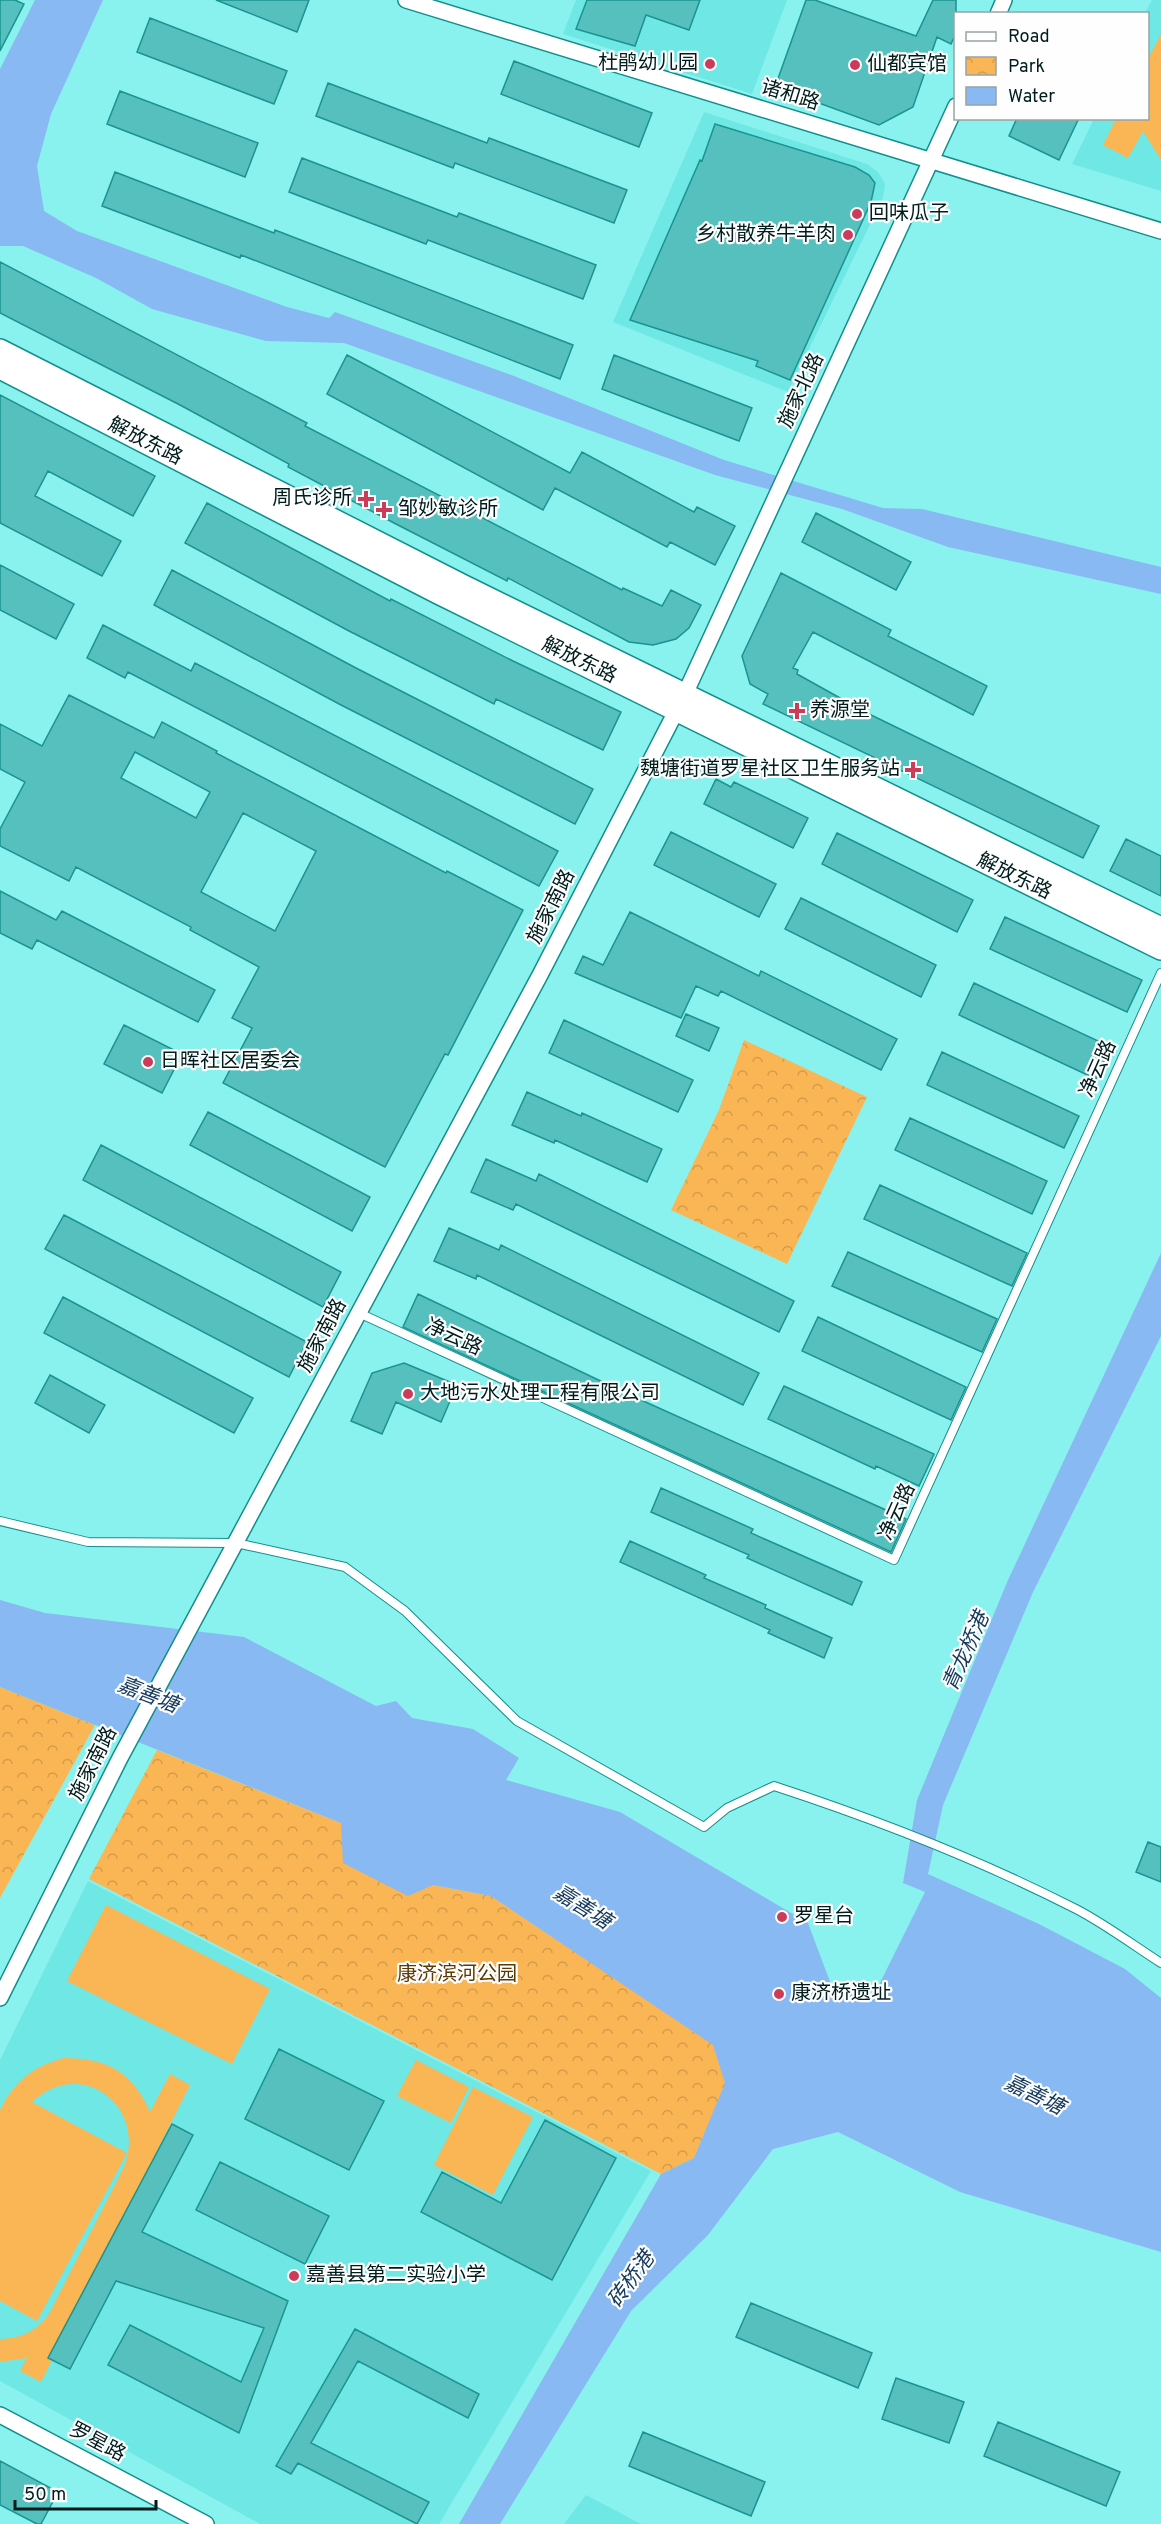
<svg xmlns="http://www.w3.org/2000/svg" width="1161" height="2524" font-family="Overpass,'Noto Sans SC',sans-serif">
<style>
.built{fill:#6fe7e4}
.grass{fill:#fab555}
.park{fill:url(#park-crowns)}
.water{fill:#88b9f2}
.building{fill:#55c0be;stroke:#1a9391;stroke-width:1.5;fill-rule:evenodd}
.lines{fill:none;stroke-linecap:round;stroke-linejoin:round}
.lane-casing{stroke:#118f8d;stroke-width:10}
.street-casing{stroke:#118f8d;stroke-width:18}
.secondary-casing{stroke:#118f8d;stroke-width:24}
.lane{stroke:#fff;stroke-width:8}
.street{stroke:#fff;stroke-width:15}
.secondary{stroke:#fff;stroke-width:21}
.poi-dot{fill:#cc3c5a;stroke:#fefefe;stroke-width:2}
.labels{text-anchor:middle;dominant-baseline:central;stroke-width:4.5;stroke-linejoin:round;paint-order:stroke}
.poi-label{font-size:20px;fill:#001c1c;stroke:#fefefe;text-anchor:start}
.street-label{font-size:20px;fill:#001c1c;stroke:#fefefe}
.park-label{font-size:20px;fill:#5a3a05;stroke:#fefefe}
.water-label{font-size:21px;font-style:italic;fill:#15385d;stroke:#fefefe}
</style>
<defs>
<pattern id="park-crowns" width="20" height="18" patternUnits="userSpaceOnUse" patternTransform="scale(1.5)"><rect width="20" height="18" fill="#fab555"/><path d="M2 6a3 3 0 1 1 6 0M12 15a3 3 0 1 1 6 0" fill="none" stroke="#d49b49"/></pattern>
</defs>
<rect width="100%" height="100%" fill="#89f2ee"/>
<!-- built -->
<path class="built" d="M576,0H787L752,94L563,34Z
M1152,0H1161V191L1072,164L1094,119L1148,118V14L1145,13Z
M704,112L867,164L878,172L885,184L883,198L788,392L613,322Z
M88,1881L651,2171L439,2524H260L0,2381V2060Z
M586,2495L641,2524H564Z"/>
<!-- grass -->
<path class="grass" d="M1161,34V160L1143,131L1128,158L1103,145L1116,119L1148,118V59Z
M106,1905L270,1989L232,2064L67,1981Z
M64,2058C107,2058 133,2072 150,2112L170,2074L190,2085L41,2382L20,2371L27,2358L0,2362V2339C20,2339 37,2331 49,2314L124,2167C148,2105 80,2056 32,2102L127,2153L37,2321L0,2301V2110C14,2082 33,2066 64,2058Z
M416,2060L469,2087L451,2123L397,2096Z
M473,2087L533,2117L493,2195L434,2165Z"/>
<!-- park -->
<path class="park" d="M744,1040L867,1097L787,1264L671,1210L719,1110Z
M0,1687L95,1725L0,1898Z
M157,1750L341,1823L433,1885L491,1896L713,2044L726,2083L694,2158L661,2174L89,1879Z"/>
<!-- water -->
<path class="water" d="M35,0H103L51,114L37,166L44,211L77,231L287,307L329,318L335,312L514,376L724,460L883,508L922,509L1161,567V594L948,547L842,509L715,475L344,343L266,341L152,309L96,278L23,246H0V69Z
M1161,1253V1336L1033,1592L943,1805L928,1874L1039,1924L1125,1969L1161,1998V2252L960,2192L838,2132L773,2149L708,2235L631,2311L500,2524H459L661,2174L694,2158L725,2083L713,2045L491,1896L433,1885L408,1896L343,1863L341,1823L0,1687V1600L45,1613L244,1637L376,1706L396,1701L412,1718L473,1729L519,1758L506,1780L620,1812L808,1923L832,1987L871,2001L925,1892L903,1883L917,1800L1008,1580Z"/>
<!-- building -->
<path class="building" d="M0,0H15L24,4L0,51Z
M216,0H309L297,32Z
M587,0H700L689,30L646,15L635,46L576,29Z
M806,0H815L916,36L933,0H956V33L951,44L937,37L913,107L879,125L775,87Z
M150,18L287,71L274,104L137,52Z
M514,61L652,113L639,147L501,94Z
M328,83L487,143L489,138L627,190L614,223L455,163L453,168L316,116Z
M120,91L258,143L245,177L107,124Z
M1017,118H1079L1059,160L1009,136Z
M715,124L855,167L869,175L875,183L871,202L790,380L756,366L758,361L630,320L700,160L702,161Z
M302,158L457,217L459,213L596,265L583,299L428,240L426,244L289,192Z
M115,172L274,233L275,230L573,345L560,379L241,255L240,258L102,206Z
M0,262L307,423L305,426L622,590L623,588L662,606L671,590L701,605L689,628L676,639L653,645L629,642L508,578L507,581L394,523L288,467L289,464L180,405L0,313Z
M347,355L570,473L582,452L694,512L697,507L735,526L715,565L670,542L667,547L555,488L543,510L327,394Z
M614,355L752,408L739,441L602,389Z
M0,395L155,476L133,516L48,471L35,496L121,541L102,576L0,523Z
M207,503L390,601L391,599L513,661L621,712L603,750L496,699L494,704L349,631L185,543Z
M816,513L911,562L896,590L802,542Z
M0,565L74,604L56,639L0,610Z
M172,570L356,668L593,789L575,824L341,705L154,605Z
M781,573L891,630L888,636L987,686L973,715L813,632L793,668L798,670L797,674L867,713L1099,826L1083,858L763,704L768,694L750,684L742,656Z
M103,625L191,671L195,663L558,851L539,886L128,672L125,678L87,658Z
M69,695L154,738L162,722L217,751L216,753L446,873L447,871L523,910L448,1055L445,1054L385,1167L223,1083L252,1028L232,1018L259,967L190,930L191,927L76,867L69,881L0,846V829L25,782L0,769V724L42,746ZM135,752L210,792L196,818L121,778ZM243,813L316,851L275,931L201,892Z
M716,779L731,787L734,782L808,818L793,848L704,804Z
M671,832L776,884L759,917L654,865Z
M837,833L973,900L957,932L822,864Z
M1126,839L1161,856V896L1110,871Z
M0,891L56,920L62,911L215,990L198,1022L37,940L32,949L0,933Z
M801,898L936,965L921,997L785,929Z
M630,912L759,976L761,971L897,1039L881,1070L721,991L718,996L696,986L681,1018L575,973L583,956L603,965Z
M1005,917L1142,980L1127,1012L990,949Z
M974,983L1111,1047L1096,1079L959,1015Z
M686,1014L719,1028L709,1051L676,1036Z
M564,1020L693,1080L678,1112L549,1053Z
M124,1025L182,1054L162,1093L104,1064Z
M942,1052L1079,1116L1064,1148L927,1085Z
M527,1092L581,1116L582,1113L662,1149L647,1182L555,1140L554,1143L512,1125Z
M208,1112L370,1197L352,1231L190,1145Z
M910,1118L1047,1181L1032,1214L895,1150Z
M101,1145L341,1272L323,1307L83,1180Z
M486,1159L536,1181L539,1174L794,1301L779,1332L516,1204L513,1210L471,1192Z
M880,1185L1027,1253L1012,1286L864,1219Z
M64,1215L307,1342L289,1377L45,1249Z
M449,1228L499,1250L501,1245L759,1373L743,1405L477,1275L476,1279L434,1261Z
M848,1252L997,1319L982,1352L832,1286Z
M418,1294L630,1395L906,1519L891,1552L403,1327Z
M63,1297L253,1398L234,1433L44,1333Z
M818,1317L966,1387L951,1420L802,1351Z
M404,1363L457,1385L441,1422L396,1402L382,1434L351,1421L372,1373Z
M50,1375L105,1405L89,1433L35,1403Z
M784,1386L934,1454L919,1486L876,1466L875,1469L768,1419Z
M661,1488L753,1529L751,1533L862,1582L852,1605L747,1558L749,1555L651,1512Z
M630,1541L706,1575L704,1578L766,1605L765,1608L832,1638L824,1658L768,1633L770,1630L620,1562Z
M1148,1842L1161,1847V1882L1136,1872Z
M279,2049L384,2101L349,2170L245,2119Z
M545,2120L616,2158L552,2280L421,2212L442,2172L501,2203Z
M172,2124L193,2135L142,2232L288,2301L239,2433L108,2365L130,2325L241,2382L264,2328L116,2281L70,2369L48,2358Z
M220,2162L329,2216L305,2264L196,2210Z
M751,2303L872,2353L858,2388L736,2337Z
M355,2329L479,2394L468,2418L358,2361L311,2443L429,2502L417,2524L298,2463L291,2474L276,2466Z
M896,2378L964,2402L949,2443L882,2419Z
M998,2422L1120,2472L1106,2506L984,2456Z
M643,2432L765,2482L751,2516L629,2466Z
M0,2461L58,2492L41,2524H37L0,2505Z"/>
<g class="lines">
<defs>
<path id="lane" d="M359,1313L894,1560L1161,973
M0,1521L88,1542L236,1543L345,1567L405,1611L517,1721L704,1827L727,1808L774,1786C878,1820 978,1859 1076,1909C1105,1924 1133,1945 1161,1963"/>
<path id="street" d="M406,0L1161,231
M998,14L1004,0
M0,1998L120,1758L540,975L685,694L956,106
M0,2415L206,2524"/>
<path id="secondary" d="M0,350L464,586L1161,928
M0,368L438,593L1161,949"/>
</defs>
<!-- lane casing -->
<use href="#lane" class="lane-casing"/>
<!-- street casing -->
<use href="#street" class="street-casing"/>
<!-- secondary casing -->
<use href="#secondary" class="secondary-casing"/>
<!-- lane -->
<use href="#lane" class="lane"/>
<!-- street -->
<use href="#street" class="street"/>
<!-- secondary -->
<use href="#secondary" class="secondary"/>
</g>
<!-- markers -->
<g class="poi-dot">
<circle cx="710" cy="64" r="6"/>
<circle cx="855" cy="65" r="6"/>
<circle cx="857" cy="214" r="6"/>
<circle cx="848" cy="235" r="6"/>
<path d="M363 490h6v6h6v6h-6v6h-6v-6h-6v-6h6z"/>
<path d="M381 501h6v6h6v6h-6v6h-6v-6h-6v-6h6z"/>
<path d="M794 702h6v6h6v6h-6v6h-6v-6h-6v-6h6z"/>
<path d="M910 761h6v6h6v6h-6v6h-6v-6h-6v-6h6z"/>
<circle cx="148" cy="1062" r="6"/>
<circle cx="408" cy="1394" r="6"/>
<circle cx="782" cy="1917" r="6"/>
<circle cx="779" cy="1994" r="6"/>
<circle cx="294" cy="2276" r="6"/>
</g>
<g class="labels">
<!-- poi labels -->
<g class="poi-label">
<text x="698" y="64" text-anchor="end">杜鹃幼儿园</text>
<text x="867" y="65">仙都宾馆</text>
<text x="869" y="214">回味瓜子</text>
<text x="836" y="235" text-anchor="end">乡村散养牛羊肉</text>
<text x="352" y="499" text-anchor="end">周氏诊所</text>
<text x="398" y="510">邹妙敏诊所</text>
<text x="810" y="711">养源堂</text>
<text x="900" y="770" text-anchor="end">魏塘街道罗星社区卫生服务站</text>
<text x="160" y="1062">日晖社区居委会</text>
<text x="420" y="1394">大地污水处理工程有限公司</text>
<text x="794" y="1917">罗星台</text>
<text x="791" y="1994">康济桥遗址</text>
<text x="306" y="2276">嘉善县第二实验小学</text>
</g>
<!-- street labels -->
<g class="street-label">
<text transform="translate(790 96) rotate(17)">诸和路</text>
<text transform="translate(802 391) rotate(-65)">施家北路</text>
<text transform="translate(145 442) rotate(27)">解放东路</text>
<text transform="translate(579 661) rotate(26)">解放东路</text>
<text transform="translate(1014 877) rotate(26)">解放东路</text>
<text transform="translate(552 907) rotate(-63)">施家南路</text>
<text transform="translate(1099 1069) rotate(-66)">净云路</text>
<text transform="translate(323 1336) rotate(-62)">施家南路</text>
<text transform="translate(453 1338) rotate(25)">净云路</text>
<text transform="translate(898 1512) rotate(-66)">净云路</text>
<text transform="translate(94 1764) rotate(-63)">施家南路</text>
<text transform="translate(97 2443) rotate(28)">罗星路</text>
</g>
<!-- park labels -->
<g class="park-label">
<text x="457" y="1975">康济滨河公园</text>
</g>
<!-- water labels -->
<g class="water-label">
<text transform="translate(967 1652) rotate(-66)">青龙桥港</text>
<text transform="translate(148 1696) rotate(21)">嘉善塘</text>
<text transform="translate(582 1908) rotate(32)">嘉善塘</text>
<text transform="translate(1034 2096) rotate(26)">嘉善塘</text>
<text transform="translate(632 2280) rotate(-54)">砖桥港</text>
</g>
</g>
<!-- legend -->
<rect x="954" y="12" width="195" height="108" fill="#fefefe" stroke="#98a4a4" stroke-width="1.5"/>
<rect x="966" y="32" width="30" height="9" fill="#ffffff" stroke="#98a4a4" stroke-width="1.5"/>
<text x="1008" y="42" font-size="18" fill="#001c1c">Road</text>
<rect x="966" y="57" width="30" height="18" fill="url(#park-crowns)" stroke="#98a4a4" stroke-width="1.5"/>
<text x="1008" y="72" font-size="18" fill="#001c1c">Park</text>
<rect x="966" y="87" width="30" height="18" fill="#88b9f2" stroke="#98a4a4" stroke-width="1.5"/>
<text x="1008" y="102" font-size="18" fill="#001c1c">Water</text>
<!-- scale -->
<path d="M15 2500v9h141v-9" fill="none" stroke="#001c1c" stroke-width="3"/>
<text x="24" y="2500" font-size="18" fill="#001c1c" stroke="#fefefe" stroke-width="4.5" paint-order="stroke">50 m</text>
</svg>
